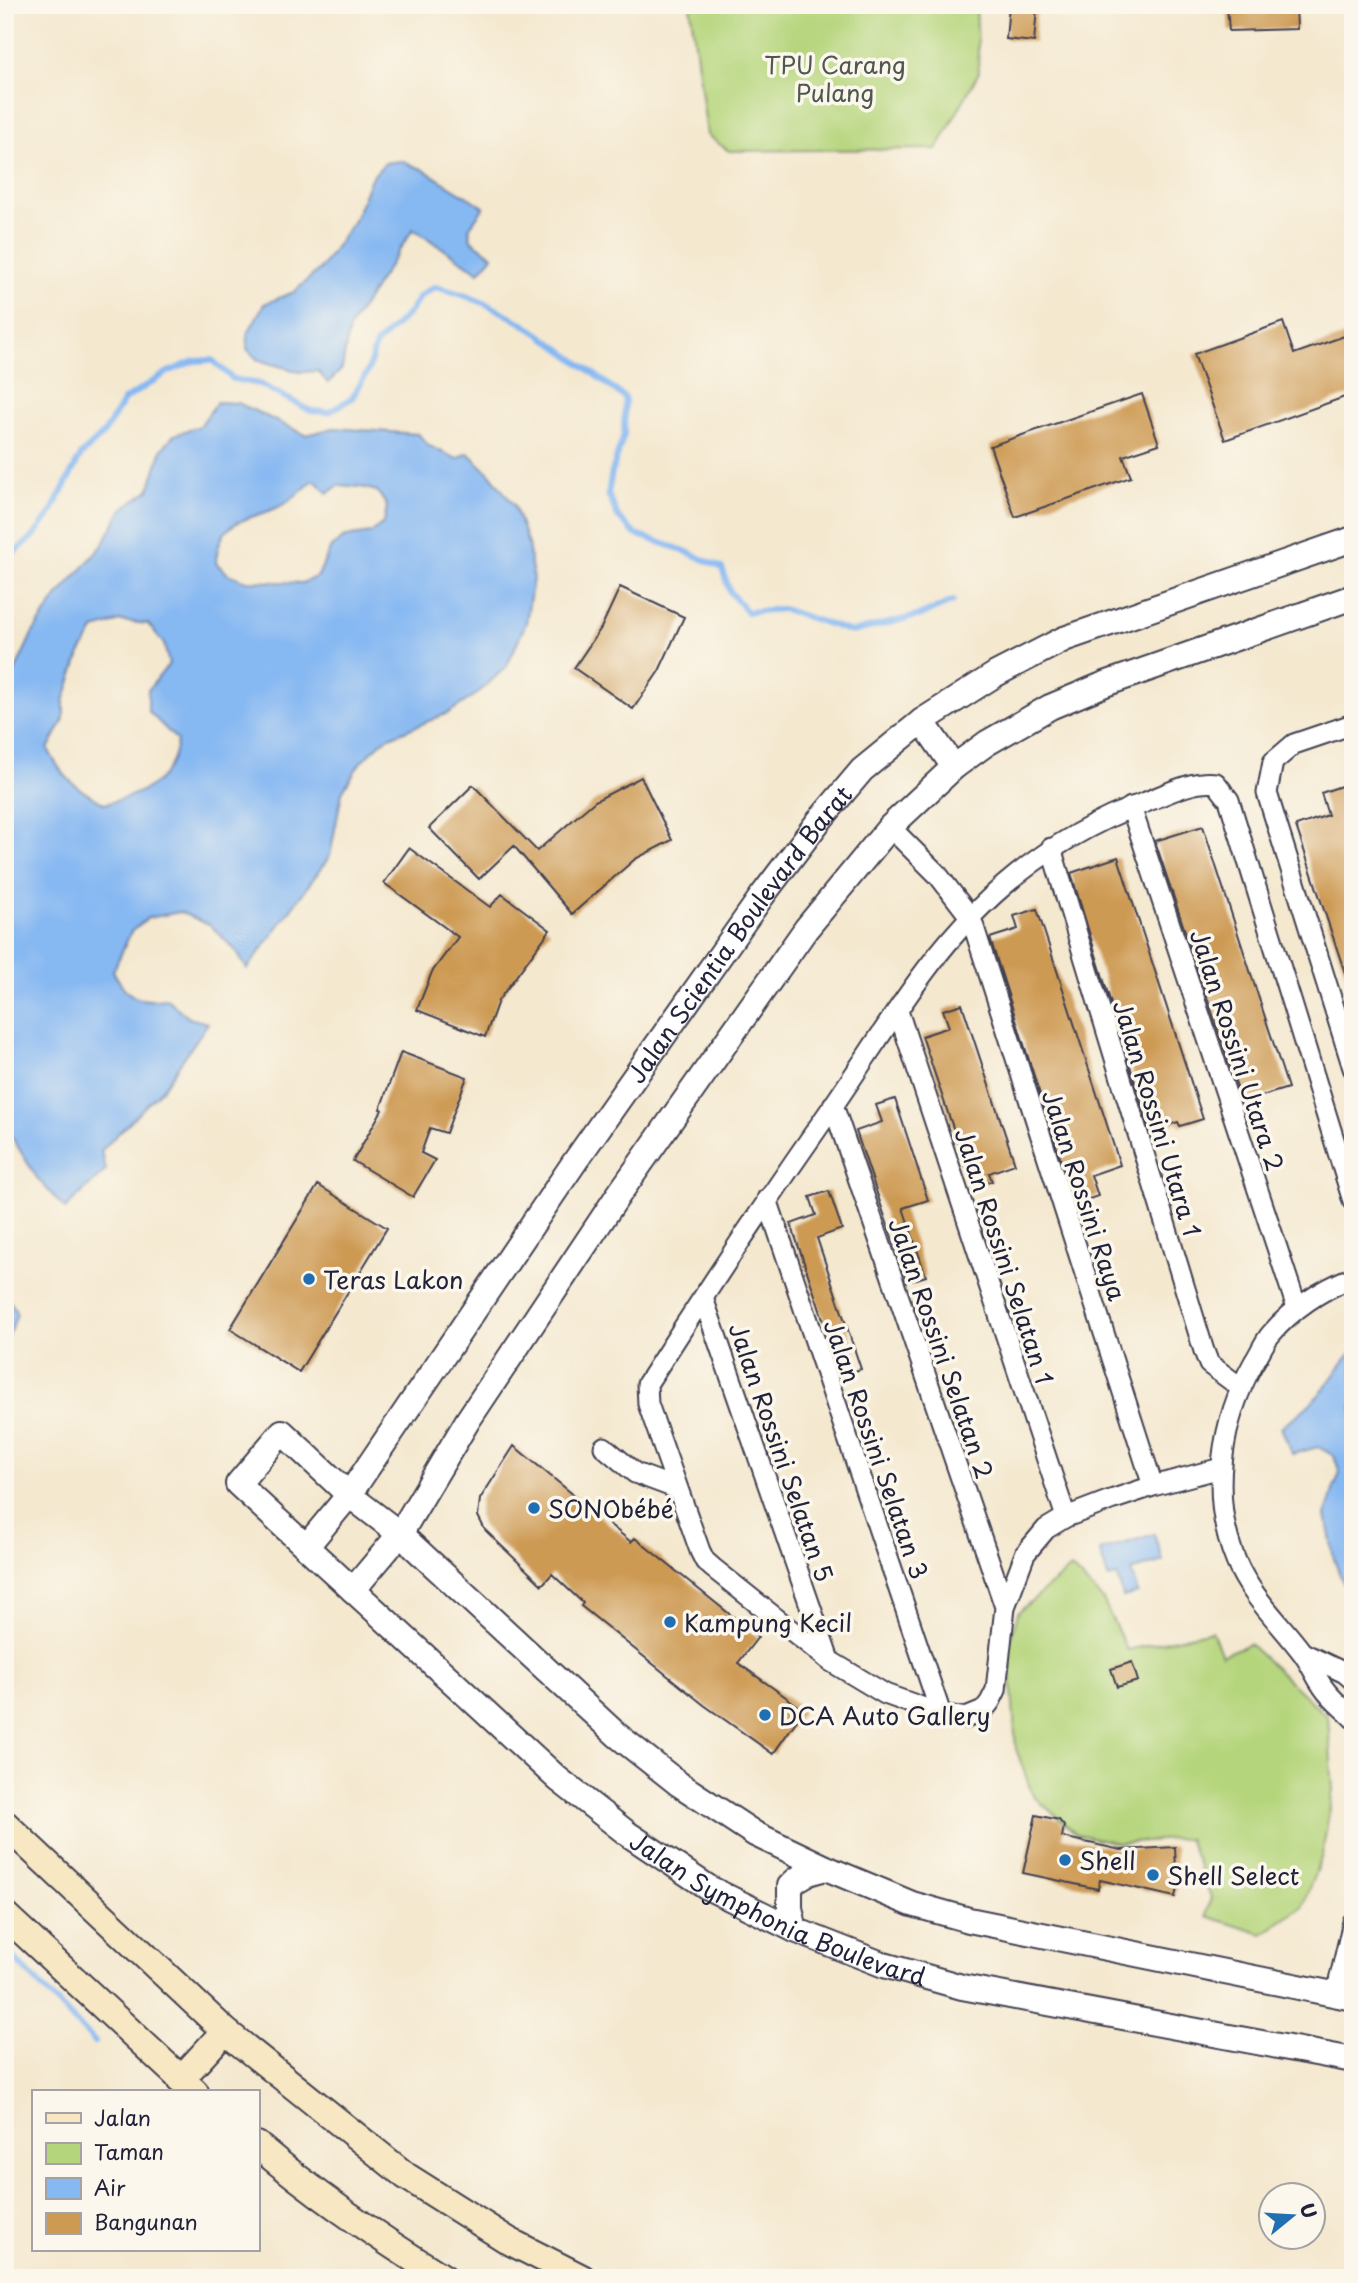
<svg xmlns="http://www.w3.org/2000/svg" width="1358" height="2283" font-family="'Playpen Sans',sans-serif">
<style>
.green{fill:#b5d57c;stroke:#6c7c5c;stroke-width:2}
.water{fill:#86b8f2;stroke:#546d96;stroke-width:2;fill-rule:evenodd}
.lines{fill:none;stroke-linecap:round;stroke-linejoin:round}
.stream{stroke:#86b8f2;stroke-width:6}
.building{fill:#cd9a53}
.minor-casing{stroke:#424051;stroke-width:23}
.tertiary-casing{stroke:#424051;stroke-width:28}
.secondary-casing{stroke:#424051;stroke-width:30}
.minor{stroke:#fff;stroke-width:19}
.tertiary{stroke:#fff;stroke-width:24}
.secondary{stroke:#f7e8c3;stroke-width:26}
.poi-dot{fill:#1f6fb2;stroke:#fbf7ec;stroke-width:2.5}
.labels{text-anchor:middle;dominant-baseline:central;stroke-width:7;stroke-linejoin:round;paint-order:stroke}
.park-label{font-size:24px;fill:#4e584e;stroke:#fbf7ec}
.street-label{font-size:24px;fill:#22223b;stroke:#fbf7ec}
.poi-label{font-size:24px;fill:#22223b;stroke:#fbf7ec;text-anchor:start}
</style>
<rect width="100%" height="100%" fill="#fbf7ec"/>
<filter id="ink" filterUnits="userSpaceOnUse"><feTurbulence type="fractalNoise" baseFrequency=".0143" numOctaves="2"/><feDisplacementMap in="SourceGraphic" scale="14" xChannelSelector="R" yChannelSelector="G"/><feConvolveMatrix kernelMatrix="1 2 1 2 8 2 1 2 1" color-interpolation-filters="sRGB"/></filter>
<filter id="wash" filterUnits="userSpaceOnUse"><feTurbulence type="fractalNoise" baseFrequency=".00686" numOctaves="4" result="noise"/><feDisplacementMap in="SourceGraphic" scale="28" xChannelSelector="R" yChannelSelector="G"/><feGaussianBlur stdDeviation="1.57" result="paint"/><feColorMatrix in="noise" values="0 0 0 0 0 0 0 0 0 0 0 0 0 0 0 0 0 1.4 0 .05"/><feComposite in="paint" operator="in"/></filter>
<g filter="url(#wash)">
<rect width="100%" height="100%" fill="#f4e8cf"/>
<!-- green -->
<path class="green" d="M690,5H976L979,72L937,149L729,151L707,135Z
M1071,1568L1103,1600L1127,1650L1212,1631L1222,1655L1249,1644L1328,1717L1333,1790L1322,1855L1302,1907L1262,1934L1206,1916L1211,1897L1188,1838L1118,1843L1077,1834L1033,1796L1016,1749L1009,1646L1018,1612Z"/>
<!-- water -->
<path class="water" d="M401,161L422,169L484,207L469,228L471,240L493,256L479,272L413,229L349,328L342,369L328,383L318,371L300,372L258,360L247,349L248,333L264,304L294,292L321,268L355,219L371,178L385,163Z
M217,402L238,403L306,435L334,428L418,434L429,446L457,459L468,453L489,473L514,505L528,544L533,578L526,623L507,666L477,694L448,713L385,739L360,763L342,792L330,856L247,969L235,950L210,925L180,912L148,918L131,932L113,971C129,999 135,1002 167,999L189,1018L208,1023L163,1088L101,1151L106,1170L65,1209L37,1178L5,1126L7,1079L5,1073V698L9,684L32,634L57,597L102,546L122,509L149,490L162,449L174,435L200,426ZM314,480L328,493L339,485L361,487L377,491L387,506L384,522L371,533L345,537L331,547L318,576L302,583L247,581L228,574L216,563C219,513 251,523 284,504C295,498 304,488 314,480ZM120,621L148,624L164,644L169,664L148,690V711L177,740C172,783 143,793 105,804C77,789 62,778 48,749L64,719V701L80,654L95,629Z
M5,1291L17,1314L5,1345Z
M1353,1352V1592L1344,1586L1334,1559L1326,1515L1333,1490L1340,1473L1334,1456L1318,1447L1292,1454L1281,1427C1299,1414 1316,1401 1329,1382C1337,1371 1343,1360 1353,1352Z
M1154,1534L1163,1561L1131,1571L1138,1593L1123,1597L1117,1576L1108,1578L1100,1551Z"/>
<g class="lines">
<!-- stream -->
<path class="stream" d="M5,560L33,537L50,514L81,455L104,433L124,400L168,372L194,361L212,360L233,379L260,384L311,411L329,412L352,398L368,371L376,344L409,313L420,296L434,287C508,302 566,353 625,398L624,434L612,472L608,494L618,517L635,534L685,551L722,568L730,592L747,612L783,609L852,632L921,615L953,601
M5,1949L95,2042"/>
</g>
<g id="blocks">
<!-- building -->
<path class="building" d="M1009,5L1037,8L1034,42L1006,39Z
M1227,5H1296L1297,29L1229,31Z
M1283,322L1294,354L1353,333V394L1225,440L1194,354Z
M1142,394L1159,444L1123,456L1131,477L1015,517L990,446Z
M620,587L684,617L659,671L633,709L574,668L601,628Z
M641,777L672,840L635,859L572,914L514,846L479,879L429,828L473,785L537,851L595,801Z
M1353,782V988H1350L1296,826L1328,815L1321,793Z
M1203,826L1288,1088L1242,1102L1155,841Z
M409,848L490,907L502,894L550,930L498,1001L485,1037L417,1010L432,972L458,937L384,883Z
M1118,857L1203,1119L1180,1126L1178,1122L1150,1131L1071,873Z
M1037,909L1120,1165L1091,1175L1098,1196L1075,1204L990,938L1018,929L1014,916Z
M962,1004L1015,1164L989,1173L992,1181L973,1187L922,1036L949,1027L943,1010Z
M401,1052L467,1077L446,1133L430,1128L421,1153L435,1160L413,1197L353,1161L382,1110L380,1109Z
M895,1099L928,1200L903,1208L926,1276L907,1282L856,1131L882,1122L876,1105Z
M318,1185L387,1228L299,1372L230,1329Z
M829,1191L842,1229L817,1238L861,1369L842,1375L791,1224L816,1215L810,1197Z
M514,1446L631,1542L635,1538L758,1637L738,1663L804,1710L773,1754L704,1705L581,1606L583,1603L552,1574L542,1585L485,1530L478,1516L480,1499Z
M1132,1662L1138,1681L1117,1687L1111,1669Z
M1036,1815L1059,1820L1064,1826L1062,1837L1121,1850L1175,1847L1176,1870L1181,1871L1175,1897L1100,1880L1098,1889L1023,1873Z"/>
</g>
</g>
<g filter="url(#ink)">
<use href="#blocks" fill-opacity="0" stroke="#424051" stroke-width="2"/>
<g class="lines">
<defs>
<path id="minor" d="M1353,724L1294,744L1273,762L1267,793L1353,1068
M1131,807L1297,1308
M890,827L938,875L971,918L1153,1486
M1051,848L1204,1351L1209,1364L1240,1387
M898,1011L1066,1517
M833,1105L1005,1607
M767,1199L941,1714
M1353,1277C1321,1290 1293,1308 1271,1334C1264,1342 1260,1353 1254,1362C1221,1421 1209,1496 1236,1561C1250,1595 1279,1622 1301,1651C1310,1662 1315,1676 1323,1687C1331,1699 1343,1708 1353,1718
M703,1298L829,1660
M604,1447L635,1473L678,1489
M1221,1468L1153,1486L1108,1501L1066,1517L1046,1529L1025,1554L1005,1607L996,1690L990,1702L983,1711L966,1718L941,1714L885,1694L830,1661L713,1568L705,1561L700,1551L648,1404L647,1384C707,1290 769,1197 833,1106C864,1061 893,1014 926,970C983,893 1056,835 1146,802C1168,793 1193,780 1216,783L1229,800L1353,1201
M1303,1653L1345,1673L1353,1680
M1336,1994L1353,1922"/>
<g id="tertiary">
<path d="M922,721L954,767"/>
<path id="s1" d="M306,1547L349,1495L576,1160L762,896L818,822L862,770L922,721L996,674L1064,639L1353,539"/>
<path d="M353,1590L400,1534L468,1420L619,1194L806,929L890,827L954,767L987,743L1050,707L1105,684L1353,597"/>
<path d="M795,1930L790,1908V1886C801,1874 811,1872 826,1868"/>
<path id="s2" d="M1353,1998L969,1920L912,1904L826,1868L755,1834L679,1784L617,1735L400,1534L349,1495L282,1432L238,1484L558,1779L628,1834L709,1888L795,1930L884,1965L962,1987L1353,2060"/>
</g>
<path id="secondary" d="M5,1824L225,2031L406,2176L509,2241L582,2278
M5,1915L195,2092
M180,2080L225,2031
M257,2145C315,2194 379,2238 444,2278"/>
</defs>
<!-- minor casing -->
<use href="#minor" class="minor-casing"/>
<!-- tertiary casing -->
<use href="#tertiary" class="tertiary-casing"/>
<!-- secondary casing -->
<use href="#secondary" class="secondary-casing"/>
<!-- minor -->
<use href="#minor" class="minor"/>
<!-- tertiary -->
<use href="#tertiary" class="tertiary"/>
<!-- secondary -->
<use href="#secondary" class="secondary"/>
</g>
</g>
<!-- markers -->
<g class="poi-dot">
<circle cx="309" cy="1279" r="7"/>
<circle cx="534" cy="1508" r="7"/>
<circle cx="670" cy="1622" r="7"/>
<circle cx="765" cy="1715" r="7"/>
<circle cx="1065" cy="1860" r="7"/>
<circle cx="1153" cy="1875" r="7"/>
</g>
<g class="labels">
<!-- park labels -->
<g class="park-label">
<text x="835" y="64">TPU Carang<tspan x="835" dy="28">Pulang</tspan></text>
</g>
<!-- street labels -->
<g class="street-label">
<text stroke="none"><textPath href="#s1" startOffset="751">Jalan Scientia Boulevard Barat</textPath></text>
<text transform="translate(1238 1050) rotate(72)">Jalan Rossini Utara 2</text>
<text transform="translate(1158 1118) rotate(73)">Jalan Rossini Utara 1</text>
<text transform="translate(1085 1195) rotate(72)">Jalan Rossini Raya</text>
<text transform="translate(1005 1256) rotate(72)">Jalan Rossini Selatan 1</text>
<text transform="translate(942 1348) rotate(71)">Jalan Rossini Selatan 2</text>
<text transform="translate(877 1449) rotate(71)">Jalan Rossini Selatan 3</text>
<text transform="translate(782 1452) rotate(71)">Jalan Rossini Selatan 5</text>
<text stroke="none"><textPath href="#s2" startOffset="2006">Jalan Symphonia Boulevard</textPath></text>
</g>
<!-- poi labels -->
<g class="poi-label">
<text x="323" y="1279">Teras Lakon</text>
<text x="548" y="1508">SONObébé</text>
<text x="684" y="1622">Kampung Kecil</text>
<text x="779" y="1715">DCA Auto Gallery</text>
<text x="1079" y="1860">Shell</text>
<text x="1167" y="1875">Shell Select</text>
</g>
</g>
<!-- margin -->
<rect width="1358" height="2283" fill="none" stroke="#fbf7ec" stroke-width="28"/>
<!-- legend -->
<rect x="32" y="2090" width="228" height="161" fill="#fbf7ec" stroke="#a4a2a5" stroke-width="2"/>
<rect x="46" y="2113" width="35" height="10" fill="#f7e8c3" stroke="#a4a2a5" stroke-width="2"/>
<text x="94" y="2126" font-size="21" fill="#22223b">Jalan</text>
<rect x="46" y="2143" width="35" height="21" fill="#b5d57c" stroke="#a4a2a5" stroke-width="2"/>
<text x="94" y="2160" font-size="21" fill="#22223b">Taman</text>
<rect x="46" y="2178" width="35" height="21" fill="#86b8f2" stroke="#a4a2a5" stroke-width="2"/>
<text x="94" y="2196" font-size="21" fill="#22223b">Air</text>
<rect x="46" y="2213" width="35" height="21" fill="#cd9a53" stroke="#a4a2a5" stroke-width="2"/>
<text x="94" y="2230" font-size="21" fill="#22223b">Bangunan</text>
<!-- north arrow -->
<g transform="translate(1292 2216) rotate(72)"><circle r="33" fill="#fbf7ec" stroke="#a4a2a5" stroke-width="2"/>
<path d="M0-5L12 26L0 18L-12 26Z" fill="#1f6fb2"/>
<text y="-10" font-size="19" font-weight="bold" text-anchor="middle" fill="#22223b">U</text>
</g>
</svg>
